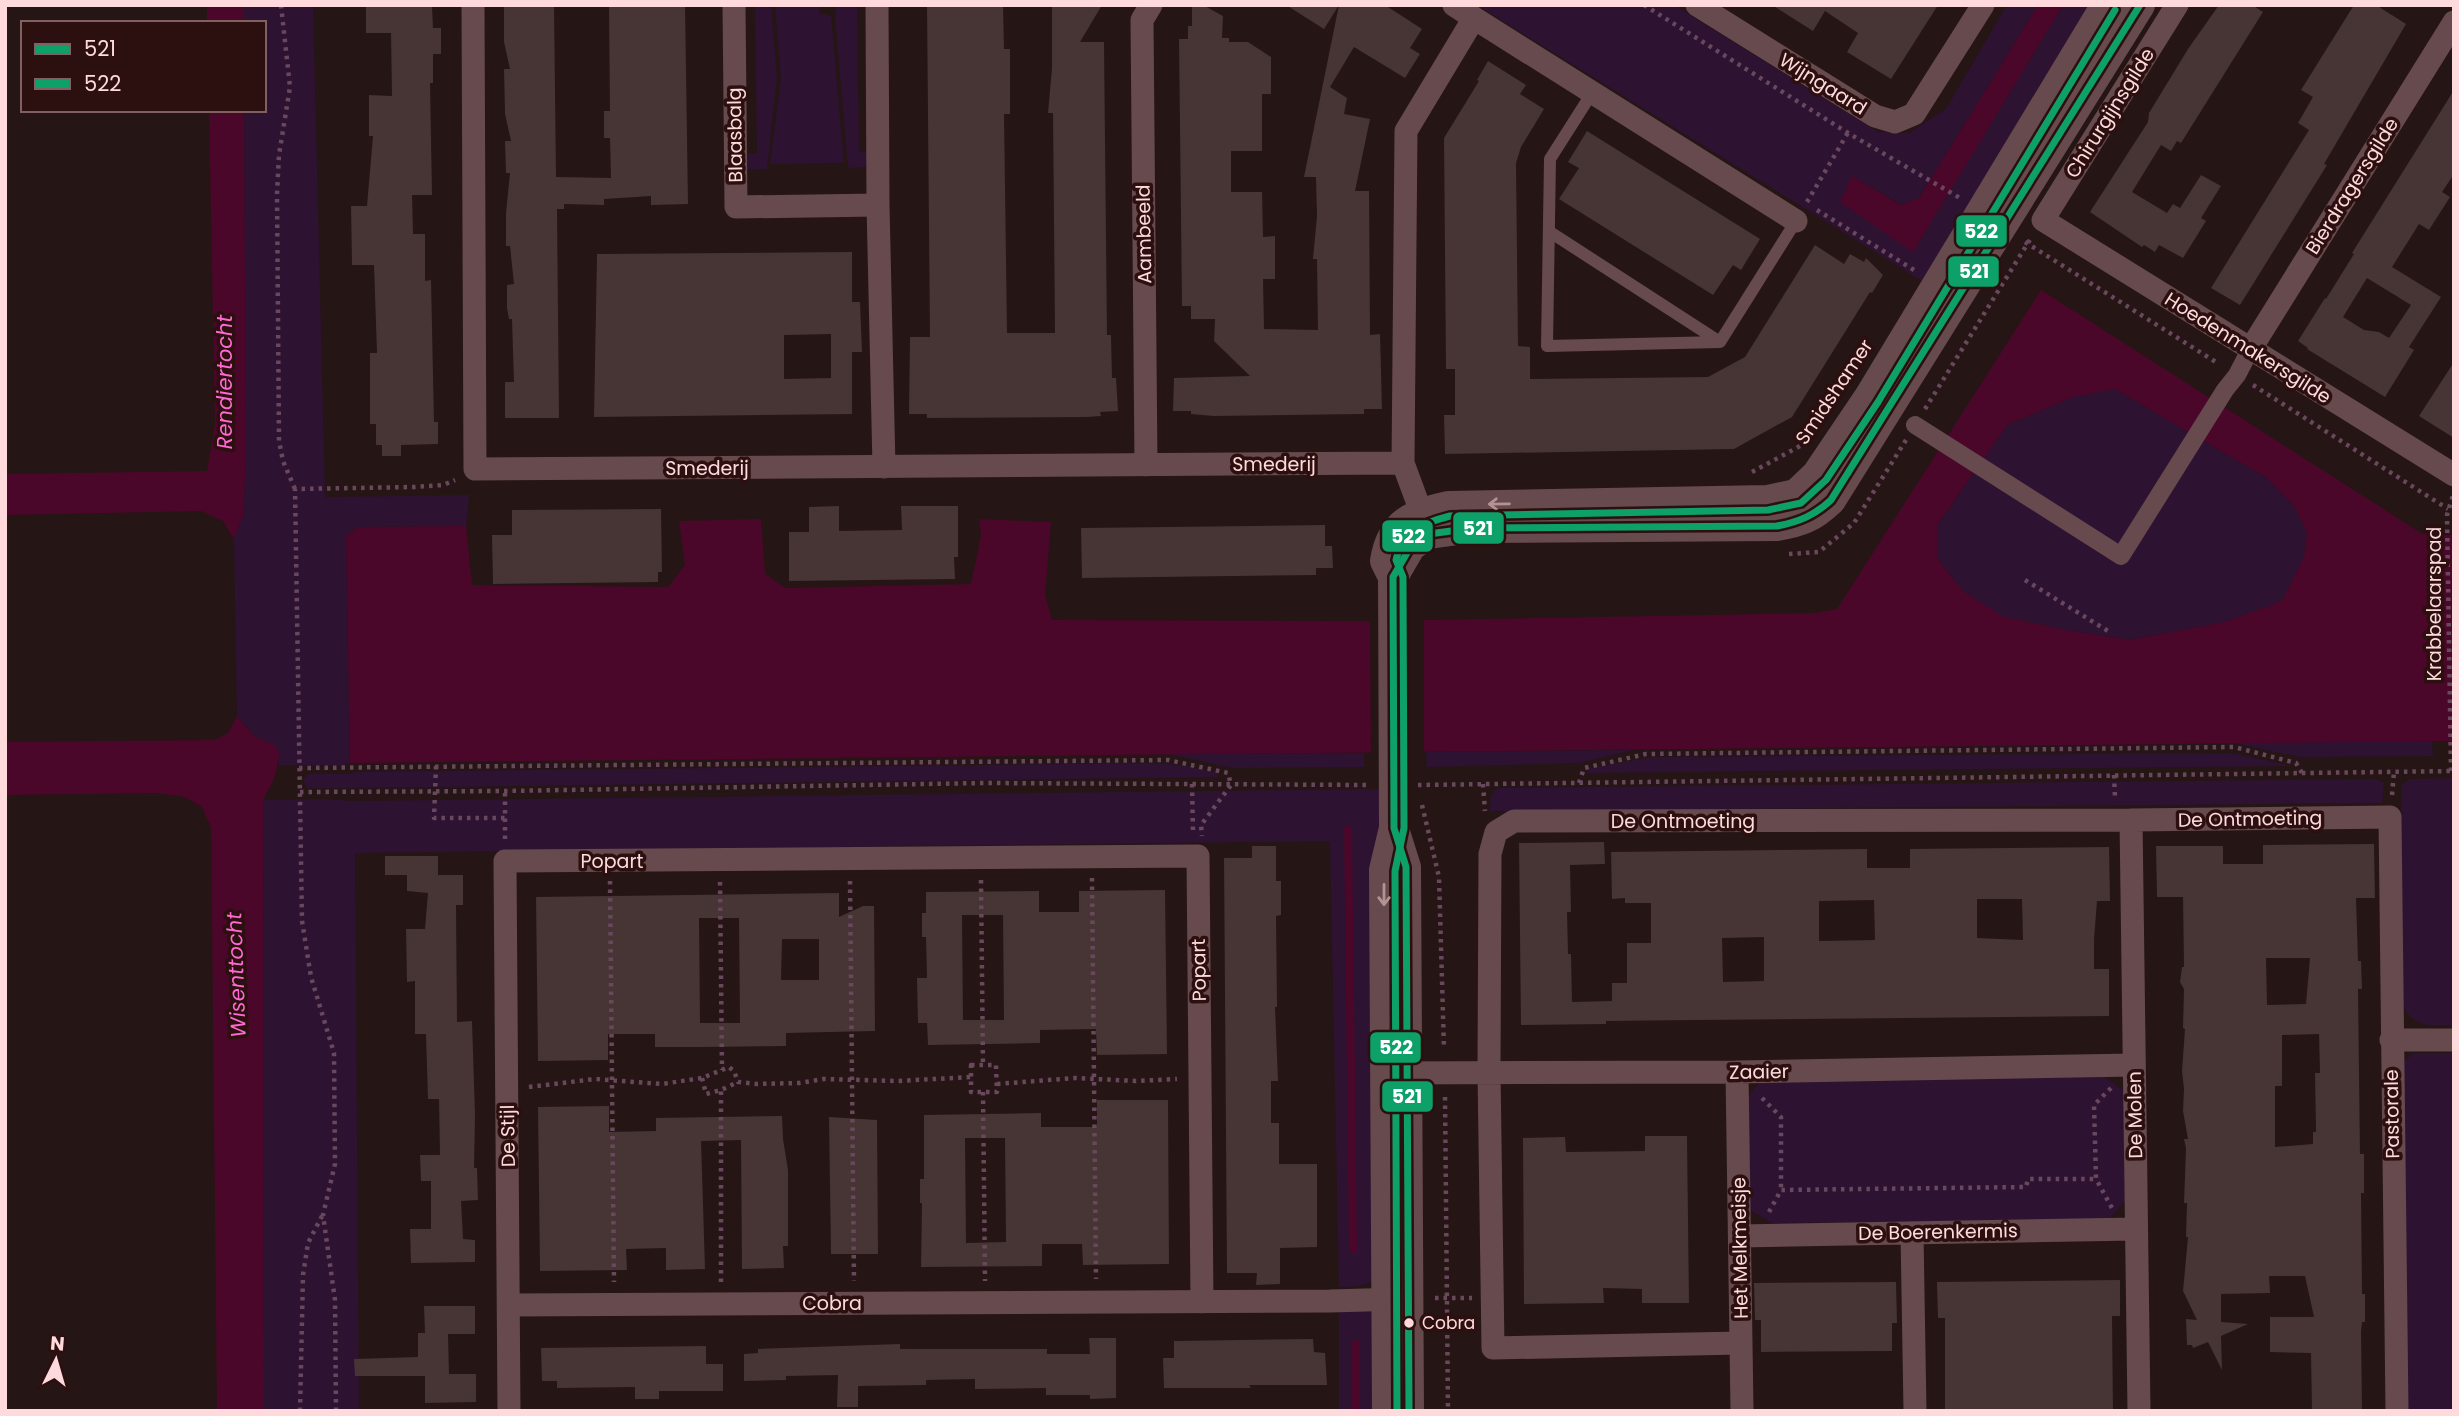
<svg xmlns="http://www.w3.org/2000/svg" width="2459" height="1416" font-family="Poppins,sans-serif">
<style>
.green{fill:#2e1232}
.water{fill:#4a072a;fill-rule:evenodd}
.pier{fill:#261515}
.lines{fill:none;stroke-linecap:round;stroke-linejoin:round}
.stream{stroke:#4a072a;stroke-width:8}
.building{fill:#473434;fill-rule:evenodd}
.path{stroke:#69485d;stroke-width:4.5;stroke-dasharray:3.5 5;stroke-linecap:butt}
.service{stroke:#674a4d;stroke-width:12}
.pedestrian{stroke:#674a4d;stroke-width:18}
.minor{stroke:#674a4d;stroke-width:23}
.tertiary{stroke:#674a4d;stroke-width:30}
.bus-1-casing{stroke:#2c0f0f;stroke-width:12}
.bus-2-casing{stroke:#2c0f0f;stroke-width:12}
.bus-1{stroke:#0da069;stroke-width:7}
.bus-2{stroke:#0da069;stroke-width:7}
.oneway{stroke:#b39294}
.bus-dot{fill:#ffdadc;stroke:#2c0f0f;stroke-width:2.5}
.labels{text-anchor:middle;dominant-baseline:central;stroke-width:7;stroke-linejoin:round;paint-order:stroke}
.bus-label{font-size:17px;fill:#ffdadc;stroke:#2c0f0f;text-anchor:start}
.street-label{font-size:19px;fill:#ffdadc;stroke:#2c0f0f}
.water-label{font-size:21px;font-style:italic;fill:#ff68d3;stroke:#2c0f0f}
.line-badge{stroke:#2c0f0f;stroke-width:2.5}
.badge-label{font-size:19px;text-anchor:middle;font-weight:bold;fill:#fff}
</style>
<rect width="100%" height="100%" fill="#261515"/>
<!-- green -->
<path class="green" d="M243,5H313L325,497L469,495L466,526L358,527L346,537L350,763L343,765H278L280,754L255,737L237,716L234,539L243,516L246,457L244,110H264V23H243Z
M755,5H771L777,78L767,169H747V154L757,153Z
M775,5H821L819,13L831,16L844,163L770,164L781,78Z
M837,5H857L859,152L868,153L869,167L848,168L835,16Z
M1477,5H1674L1878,132L1909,133L1946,109L2007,5H2038L1919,198L1902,205L1852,176L1913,251L2063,5H2100L1925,283Z
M2115,389L2267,478L2294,506L2307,532L2304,557L2282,601L2224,622L2130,640L2067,630L2003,617L1963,591L1937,558L1938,524L2007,425L2073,397Z
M2432,741L2433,756L2300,757L2235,743Z
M1633,750L1579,763L1427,767L1426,752Z
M1364,753V767L1233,768L1169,754Z
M2231,753L2293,766L1588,773L1587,769L1651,757Z
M1160,763L1186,766L1218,773V777L342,788H307L303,780L308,774H350L358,772Z
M2454,778V1025C2431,1025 2415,1029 2403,1006L2401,786L2409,779Z
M2377,779L2384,783L2382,803L1490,811L1491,794L1498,788Z
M1380,789L1381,809L1374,880L1375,1278C1366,1288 1352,1286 1339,1287L1330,841L355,853L359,1411H264L263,800L324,799L353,801Z
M2413,1053H2454V1411H2405L2401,1064Z
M2105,1077L2124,1091L2125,1201L2109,1219L1772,1223L1750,1210L1747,1097L1761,1081Z
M1339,1309L1368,1310L1374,1315L1380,1411H1339Z"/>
<!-- water -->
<path class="water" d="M207,5H243V23H207Z
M2038,5H2063L1913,252L1840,202L1852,176L1901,205L1919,198Z
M209,110H244L246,457L243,516L234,539L223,521L201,511L5,515V474L207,471L215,423Z
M2041,290L2421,533L2437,536L2454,534V741L350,763L346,536L358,527L466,526L472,585L668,587L685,565L679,521L761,519L765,574L785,588L971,584L981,535L979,519L1051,522L1045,594L1052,620L1364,621L1816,613L1837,609ZM2115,389L2267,478L2294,506L2307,532L2304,557L2282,601L2224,622L2130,640L2067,630L2004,617L1963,591L1937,558L1938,524L2007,425L2073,397Z
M237,716L255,737L274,744L280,754L274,779L263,800L264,1411H217L211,828L202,807L185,797L157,793L5,795V742L215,740L228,733Z"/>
<!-- pier -->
<path class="pier" d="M1424,615V756H1371L1370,617Z"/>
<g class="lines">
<!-- stream -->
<path class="stream" d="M1348,830L1353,1249
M1356,1344V1411"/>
</g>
<!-- building -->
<path class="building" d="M504,5H554L556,177L611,178L610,138H604V111H610L609,5H685L688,204L651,205V196L604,199V205L564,204V209H557L559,418H505V382H514L512,319H509L507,308V285L514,284L510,246H506V213L510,173H506L505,141H511L505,114L504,69H510L504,42Z
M927,5H1003L1004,49H1010V114H1004L1007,333H1055L1053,113H1048L1052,68V5H1102L1080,42H1104L1107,335H1111L1112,378H1116L1118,411L1100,412L1101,416L1087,417L927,418V414H909L910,337H930Z
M1192,5H1203L1223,16L1222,38H1229V42H1248L1271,57V94H1262V151H1231V192H1262L1263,237L1275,236V279H1263L1264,329L1318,330L1317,259H1313L1317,216L1316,177H1304L1339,5H1385L1422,29L1410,48L1420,54L1405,78L1354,47L1330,87L1347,98L1344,114L1370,119L1355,191H1369L1370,335L1380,334L1382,409H1364V414H1358L1214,416L1191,414V411H1173L1174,378L1250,376L1214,341L1215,319H1191V306H1182L1179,39H1188V26H1192Z
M1286,5H1339L1324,29Z
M1772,5H1938L1891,79L1847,52L1858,33L1825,11L1813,31Z
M2219,5H2252L2263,12L2181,143L2177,141L2171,151L2161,145L2132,192L2167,213L2173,204L2180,208L2201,175L2221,186L2201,218L2206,221L2183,258L2159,245L2155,252L2144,245L2142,247L2090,212L2148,122L2149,113L2188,49Z
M2354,5H2376L2406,24L2324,164L2327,165L2240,305L2211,288L2309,130L2298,123L2313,97L2301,90Z
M366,6H432L433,28H441V54H433V83H430L432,195H412L413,234H425V281L431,280L434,422H438V444L401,445V456H382V445H376V424H370V353H377L374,265H352L351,206H367L373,136H369V95L392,96L391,33H366Z
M1488,61L1526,85L1520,94L1544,109L1521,147L1516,163L1518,346L1530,347V379L1708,377L1745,357L1815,245L1844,264L1850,254L1864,262L1866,258L1883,275L1872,293L1870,292L1792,417L1734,449L1445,454L1444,415H1455V369H1446L1444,138L1479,81L1477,80Z
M2454,90V174L2442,192L2450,197L2429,230L2419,224L2392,267L2441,297L2409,347L2414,350L2385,397L2307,349L2308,348L2298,341L2325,298L2326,299L2354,254L2352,253ZM2367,278L2411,305L2389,338L2379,332L2364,330L2343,317Z
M1587,131L1760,239L1741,270L1733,265L1713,295L1559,199L1579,168L1568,162Z
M852,252V302H860L862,352H852V414L594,417L597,254ZM831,334V378L784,379V335Z
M2454,362V438L2419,416Z
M839,506V531L902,530L901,506H958V557H954L955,579L789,581V532H809V507Z
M661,509L662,572H658V582L493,584L492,535H512V510Z
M1325,525V546H1332L1333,568H1316V575L1082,578L1081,528Z
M1604,842L1605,864L1570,865L1571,912H1567L1568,954H1571L1572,1002L1612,1001V983H1627V943H1651V903H1625V898L1612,899L1611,852L1867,849V868H1910V849L2109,847L2110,901H2097L2094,939V969H2109V1016L1694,1020L1606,1021V1024L1521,1025L1519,843ZM1977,899H2022L2023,940L1977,938ZM1874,900L1875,940L1819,941V901ZM1764,937V981L1723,982L1722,938Z
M2374,844L2375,898H2356L2358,961H2361L2362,989H2358L2360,1154H2364V1193H2361L2362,1294H2365V1322H2362L2361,1332L2362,1411H2312L2311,1353L2270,1352V1317H2314L2305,1276H2269L2270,1293L2221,1294V1322L2248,1324L2221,1336L2222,1370L2208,1342L2193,1348L2192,1345H2187L2186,1319L2197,1320L2183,1291L2188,1237H2186L2187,1203H2184L2186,1148L2184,1139H2188L2183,1111L2184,1089L2182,1071L2185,1029L2183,1028L2184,989L2180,982L2182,967H2184L2183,897H2157L2156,846H2223V864H2263V845ZM2266,958H2310L2306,1004L2267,1005ZM2319,1034L2320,1073H2315L2316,1132H2313V1144L2275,1147V1086H2282V1035Z
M1252,846H1276V881H1281V915L1276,916L1277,1007H1275L1278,1081H1271V1123H1279V1164H1317V1247L1280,1248V1284L1256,1285L1257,1273H1227L1224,858H1252Z
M385,856H438V875H463V905H456L457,1022L472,1021L475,1115L474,1168H477L478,1200L461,1201L463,1239L475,1240V1262L411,1263L410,1229H431V1181H421L420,1155H440L439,1099H428L426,1034H415V981L407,982L406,929H425L428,893L407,891V875H385Z
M1165,890L1167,1054L1097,1055L1096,1029L1040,1030V1043L928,1045L927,1023H918L917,978H927L926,937H922V913H926V892L1039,891V912H1079V891ZM962,915H1003L1004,1020H963Z
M839,893V917L863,906H874L875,1031L786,1033V1046L705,1047H655V1034H608V1060L538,1061L536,897ZM699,918H739L740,1023H700ZM782,939H819V980H781Z
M1097,1100H1168L1169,1264L1083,1265L1082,1244H1042V1266L921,1267L922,1203H920V1179H924V1115L1041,1113V1127H1097ZM965,1138H1005L1006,1242L966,1243Z
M609,1106V1132L656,1131V1118L782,1116L783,1139L788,1170V1246H783L784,1268L742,1269L741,1140L701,1141L705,1269L666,1270V1248L626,1249L627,1270L540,1271L538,1107Z
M829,1117L877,1120L878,1254H831Z
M1645,1136H1687L1689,1303H1642V1289L1603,1288L1604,1303L1524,1304L1523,1138L1565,1137L1566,1152L1645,1151Z
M2120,1280V1316H2112L2113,1411H1945V1318H1938L1937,1282Z
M1896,1282L1897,1323H1892V1351L1761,1352V1320H1755L1754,1283Z
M424,1306H475V1334H448L449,1374H476V1402L425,1403V1376H355L354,1359L418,1357V1333H425Z
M1089,1338H1116V1398L1090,1399V1395H1046V1388L975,1389V1379L926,1380V1385L858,1386V1407H837L838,1375L786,1376V1380L744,1381V1354L758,1353V1349L900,1344V1349H1047V1354H1090Z
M1313,1339L1314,1352L1325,1353L1327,1385H1249L1251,1388H1164L1163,1358H1174V1341Z
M706,1346V1364H723V1391H659V1399H635V1387L557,1388V1381H542L541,1348Z"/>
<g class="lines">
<!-- path -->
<path class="path" d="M281,5L290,87L279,155L277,194L279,441L283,461L295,489
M1644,5L1848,133L1960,198
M1807,202L1849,131
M1817,210L1914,270L1913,273
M2025,242L2219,364
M2253,385L2448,509
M1835,393L1853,365
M1925,409L2031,238
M1752,472L1802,445
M1789,554L1819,552L1854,523L1906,440
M2025,580L2108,631
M436,766L434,818H505
M299,768L1168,760L1228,773L1231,785L1201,825L1202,836
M2451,771L2447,515L2453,495
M2114,775L2115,798
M1579,783L1584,768L1646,754L2234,747L2296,763L2302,773
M1192,784L1193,832
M1483,784L1485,811
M1418,785L2454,771
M300,792L505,791L984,783L1367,785
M2392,795L2394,772
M1422,805L1439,877L1444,1049
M505,839V791
M1092,878L1096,1279
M981,880L983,1066
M610,881L614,1282
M850,881L854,1281
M720,882L722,1070
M971,1065H996L997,1092H971Z
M702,1078L706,1094L721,1090L738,1082
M997,1084L1075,1078L1136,1081L1177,1079
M529,1087L595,1079L662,1084L702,1078L729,1067L734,1071L738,1082L757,1084L799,1083L824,1079L898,1081L971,1077
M2111,1088L2094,1105L2096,1179L2112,1208
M983,1092L985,1281
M1445,1097L1448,1411
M1762,1098L1781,1117V1190
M1769,1212L1781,1190L2026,1187L2028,1179H2096
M721,1282V1090
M1435,1298H1472
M300,1411L303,1275L308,1243L322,1216
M336,1411L335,1300L323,1215L335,1164L334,1053L311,977L302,921L295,489L414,487L443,485L455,480"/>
<!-- service -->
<path class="service" d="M1592,93L1550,159L1547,346L1720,342L1796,221
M1550,232L1720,342"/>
<!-- pedestrian -->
<path class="pedestrian" d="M1915,425L2121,556L2225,390L2237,375L2250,350"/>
<!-- minor -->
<path class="minor" d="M473,5L475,469L1403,463
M734,5L736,207L878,205L877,5
M1697,5L1875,116L1895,122L1914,114L1983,5
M2177,5L2043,220L2454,475
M1474,18L1796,221
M878,205L884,467
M2250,350L2454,22
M1146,465L1142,20L1151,5
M1427,528L1403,463L1406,131L1474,18L1454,5
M2131,820L2139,1411
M2391,1040H2454
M1737,1072L1741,1343L1493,1348L1489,1071L1490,854L1496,832L1514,821L2131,820L2390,817L2397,1411
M1392,1073L1737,1072L2134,1065
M1912,1233L1915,1411
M1740,1236L2136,1229
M510,1305L1330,1301L1402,1299
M1741,1343L1742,1411
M509,1411L505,861L1198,856L1202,1302"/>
<!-- tertiary -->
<path class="tertiary" d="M1393,577L1385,561C1391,522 1413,514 1449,506L1768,500L1796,494L1817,474L1869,397L2106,5
M1394,829L1406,867L1409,1411
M1387,1411L1384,870L1394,828L1393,577L1411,546L1429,534L1473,528L1777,526C1801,522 1812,518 1831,500L2140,5"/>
<defs>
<path id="bus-1" d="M1409,1411L1406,867L1394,828L1393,577L1411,546L1429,534L1473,528L1777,526C1799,522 1815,515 1831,500L2140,5"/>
<path id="bus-2" d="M1397,1411L1395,871L1404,828L1403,577L1396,560C1403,530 1423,523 1450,516L1768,510L1801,503L1826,480L1878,402L2115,10"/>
</defs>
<!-- bus-1 casing -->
<use href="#bus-1" class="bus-1-casing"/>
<!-- bus-2 casing -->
<use href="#bus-2" class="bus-2-casing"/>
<!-- bus-1 -->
<use href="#bus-1" class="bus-1"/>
<!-- bus-2 -->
<use href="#bus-2" class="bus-2"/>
</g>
<!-- one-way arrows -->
<defs><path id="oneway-shaft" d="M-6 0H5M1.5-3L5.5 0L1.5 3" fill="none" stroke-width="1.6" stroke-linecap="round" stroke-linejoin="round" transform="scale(1.75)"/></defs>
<g class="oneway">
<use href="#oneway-shaft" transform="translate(1499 504) rotate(179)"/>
<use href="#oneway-shaft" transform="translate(1384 895) rotate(90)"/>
</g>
<!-- markers -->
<circle class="bus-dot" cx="1409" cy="1323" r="6"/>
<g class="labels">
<!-- bus labels -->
<g class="bus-label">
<text x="1422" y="1323">Cobra</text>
</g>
<!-- street labels -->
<g class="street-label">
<text transform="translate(1823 84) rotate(32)">Wijngaard</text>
<text transform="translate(2110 113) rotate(-58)">Chirurgijnsgilde</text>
<text transform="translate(735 135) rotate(-91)">Blaasbalg</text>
<text transform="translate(2352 186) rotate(-58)">Bierdragersgilde</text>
<text transform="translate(1144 234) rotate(-91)">Aambeeld</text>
<text transform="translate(2248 348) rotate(32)">Hoedenmakersgilde</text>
<text transform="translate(1834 392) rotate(-56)">Smidshamer</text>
<text x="1274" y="464">Smederij</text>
<text x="707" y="468">Smederij</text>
<text transform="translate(2434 604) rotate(-90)">Krabbelaarspad</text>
<text transform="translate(2250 819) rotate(-1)">De Ontmoeting</text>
<text x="1683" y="821">De Ontmoeting</text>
<text x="612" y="861">Popart</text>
<text transform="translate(1199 970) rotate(-91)">Popart</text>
<text transform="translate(1759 1072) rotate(-1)">Zaaier</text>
<text transform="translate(2392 1114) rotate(-91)">Pastorale</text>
<text transform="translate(2135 1115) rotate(-91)">De Molen</text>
<text transform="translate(508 1136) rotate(-91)">De Stijl</text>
<text transform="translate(1938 1232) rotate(-1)">De Boerenkermis</text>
<text transform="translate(1740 1248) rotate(-91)">Het Melkmeisje</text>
<text x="832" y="1303">Cobra</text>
</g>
<!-- water labels -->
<g class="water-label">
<text transform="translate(224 382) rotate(-90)">Rendiertocht</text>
<text transform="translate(236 975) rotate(-92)">Wisenttocht</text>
</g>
</g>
<g class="line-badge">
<rect x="1955" y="214" width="53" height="34" rx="7" fill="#0da069"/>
<rect x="1947" y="255" width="53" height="33" rx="7" fill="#0da069"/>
<rect x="1452" y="511" width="53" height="34" rx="7" fill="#0da069"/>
<rect x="1381" y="519" width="53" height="34" rx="7" fill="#0da069"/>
<rect x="1369" y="1031" width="53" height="33" rx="7" fill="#0da069"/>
<rect x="1381" y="1080" width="53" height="33" rx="7" fill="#0da069"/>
</g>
<g class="badge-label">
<text x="1981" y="238">522</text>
<text x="1974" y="278">521</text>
<text x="1478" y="535">521</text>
<text x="1408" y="543">522</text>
<text x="1396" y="1054">522</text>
<text x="1407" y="1103">521</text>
</g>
<!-- border -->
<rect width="2459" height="1416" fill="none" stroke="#ffdadc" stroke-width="14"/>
<!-- legend -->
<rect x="21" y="21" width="245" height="91" fill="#2c0f0f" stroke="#806061" stroke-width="2"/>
<rect x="35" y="44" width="35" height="10" fill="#0da069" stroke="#806061" stroke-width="2"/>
<text x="84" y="56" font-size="21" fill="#ffdadc">521</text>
<rect x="35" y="79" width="35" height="10" fill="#0da069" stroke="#806061" stroke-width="2"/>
<text x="84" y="91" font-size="21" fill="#ffdadc">522</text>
<!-- north arrow -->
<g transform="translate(56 1360) rotate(5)" stroke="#2c0f0f" stroke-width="5" paint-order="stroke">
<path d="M0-5L12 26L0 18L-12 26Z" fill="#ffdadc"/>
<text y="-10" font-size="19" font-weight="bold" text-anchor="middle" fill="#ffdadc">N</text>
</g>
</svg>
